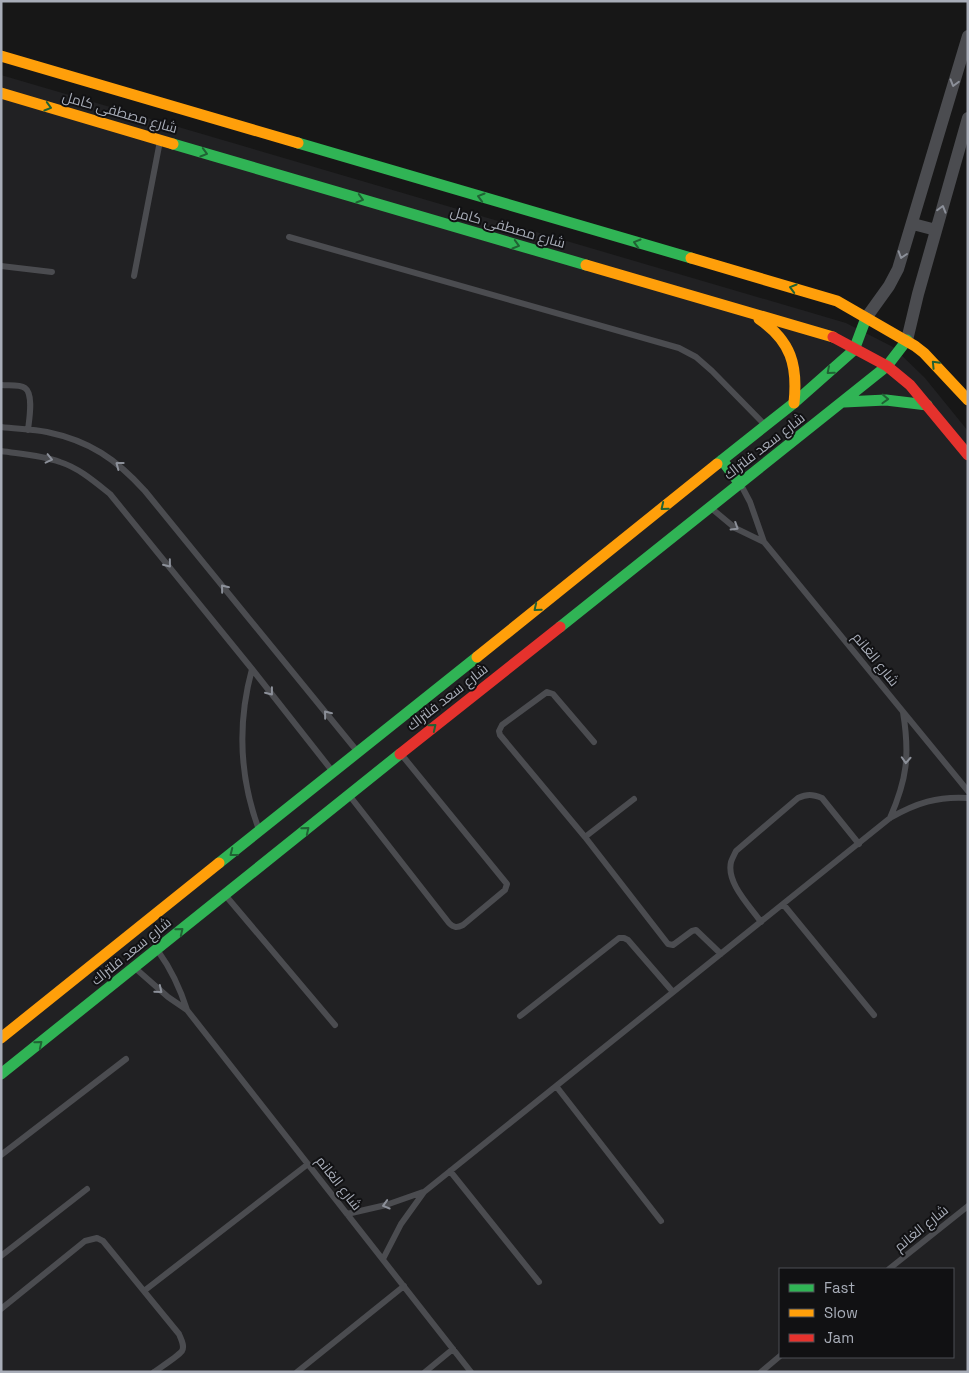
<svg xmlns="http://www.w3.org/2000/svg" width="969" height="1373" font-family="'Space Grotesk',Cairo,sans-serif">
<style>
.built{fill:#212123;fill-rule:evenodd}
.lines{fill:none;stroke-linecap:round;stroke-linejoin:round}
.lane{stroke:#4b4c50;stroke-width:6}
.street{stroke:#4b4c50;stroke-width:12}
.fast{stroke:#30b455;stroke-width:11}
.slow{stroke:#ff9f0a;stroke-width:11}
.jam{stroke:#e5322d;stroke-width:11}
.oneway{stroke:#8c9099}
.oneway2{stroke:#206234}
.labels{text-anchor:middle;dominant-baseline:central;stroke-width:4;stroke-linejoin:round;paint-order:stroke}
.street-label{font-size:14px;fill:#a8adb8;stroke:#111113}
</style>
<rect width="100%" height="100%" fill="#171717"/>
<!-- built -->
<path class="built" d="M1,75L846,323L893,347L925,378L968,431V1372H1ZM780,1269H953V1357H780Z"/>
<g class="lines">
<!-- lane -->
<path class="lane" d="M289,237L679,348L696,357L712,371L764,424
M1,266L52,272
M134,276L160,141
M1,385C8,386 19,384 25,388C34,394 29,420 28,430
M1,427C16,429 32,429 47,432C90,441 116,459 145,491L357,751
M1,451C21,454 41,455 60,462C79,468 95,482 110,494L252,669L333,772
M741,485L750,502L764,542L968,791
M711,508L735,528L764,542
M252,669C237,724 239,776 259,830
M594,742L553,694L547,692L502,725L499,731L500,735L585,837L668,944L673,945L692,931L696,930L721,954
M349,795L449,923C454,928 457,928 463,925L505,890L507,884L401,754
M890,818C907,779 910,755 903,712
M585,837L634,799
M226,896L335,1025
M783,904L874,1015
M761,922C750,906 726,883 731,862C732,859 734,855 736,851L798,798C807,794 812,794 822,798L859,844
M158,951C171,969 180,988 187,1010
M135,968L168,997L187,1010L471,1372
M520,1016L619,938H624L628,940L673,992
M556,1086L661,1221
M1,1155L126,1059
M450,1171L539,1282
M347,1214L386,1205L423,1192
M1,1256L87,1189
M383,1259L401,1224L424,1192L890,818C916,803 938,796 968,798
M889,1269L968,1206
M144,1291L308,1164
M1,1309L85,1241L97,1238L103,1241L179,1334C181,1339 185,1346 182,1351C177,1357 161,1367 154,1372
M297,1372L404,1286
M425,1372L453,1349
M761,1372L780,1356"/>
<!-- street -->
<path class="street" d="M913,224L936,230
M866,318L889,286L898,269L968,36
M907,340L918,294L968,118"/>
<!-- fast -->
<path class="fast" d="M298,143L691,258
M173,144L586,265
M844,402L886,400L927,405
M722,460L740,484
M717,464L794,403L854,350L866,318
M560,627L887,366L907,340
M219,863L477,657
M1,1074L400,754"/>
<!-- slow -->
<path class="slow" d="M1,56L298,143
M1,93L173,144
M691,258L837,301L915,346L924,353L968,400
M586,265L833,337
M759,319C791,341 798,365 794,403
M477,657L717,464
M1,1038L219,863"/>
<!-- jam -->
<path class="jam" d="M833,337L887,366L910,385L968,455
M400,754L560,627"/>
</g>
<!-- one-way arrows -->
<defs><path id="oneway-chevron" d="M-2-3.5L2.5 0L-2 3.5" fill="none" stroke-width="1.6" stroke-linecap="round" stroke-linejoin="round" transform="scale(1.25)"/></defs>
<g class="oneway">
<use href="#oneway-chevron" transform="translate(954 83) rotate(106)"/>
<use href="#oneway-chevron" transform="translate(942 209) rotate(-74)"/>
<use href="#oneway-chevron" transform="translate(902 255) rotate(108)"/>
<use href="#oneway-chevron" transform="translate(49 459) rotate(13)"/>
<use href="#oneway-chevron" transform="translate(119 465) rotate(-143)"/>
<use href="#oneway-chevron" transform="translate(735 527) rotate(32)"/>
<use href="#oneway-chevron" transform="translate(168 564) rotate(51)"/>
<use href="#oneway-chevron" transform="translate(224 588) rotate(-129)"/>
<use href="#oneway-chevron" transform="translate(270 692) rotate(52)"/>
<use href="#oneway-chevron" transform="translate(327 714) rotate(-129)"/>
<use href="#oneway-chevron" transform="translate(906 760) rotate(93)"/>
<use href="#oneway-chevron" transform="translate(159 990) rotate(39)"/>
<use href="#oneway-chevron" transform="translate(386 1205) rotate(164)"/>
</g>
<g class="oneway2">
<use href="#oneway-chevron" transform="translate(48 107) rotate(16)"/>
<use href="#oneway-chevron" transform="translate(204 153) rotate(16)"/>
<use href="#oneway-chevron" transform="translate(481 197) rotate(-164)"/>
<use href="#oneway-chevron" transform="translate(360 199) rotate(16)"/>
<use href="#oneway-chevron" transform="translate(637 243) rotate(-164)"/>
<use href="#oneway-chevron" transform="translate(516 245) rotate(16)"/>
<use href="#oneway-chevron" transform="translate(793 288) rotate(-164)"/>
<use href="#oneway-chevron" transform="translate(935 364) rotate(-134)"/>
<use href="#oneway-chevron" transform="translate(830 371) rotate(139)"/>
<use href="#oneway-chevron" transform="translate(885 399) rotate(2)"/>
<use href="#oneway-chevron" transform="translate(664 507) rotate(141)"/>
<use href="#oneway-chevron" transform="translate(537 608) rotate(141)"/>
<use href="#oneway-chevron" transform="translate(433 727) rotate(-39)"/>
<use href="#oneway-chevron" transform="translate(306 830) rotate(-39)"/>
<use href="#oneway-chevron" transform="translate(233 853) rotate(142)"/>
<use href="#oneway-chevron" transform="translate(180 931) rotate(-39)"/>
<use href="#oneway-chevron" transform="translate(39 1044) rotate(-39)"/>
</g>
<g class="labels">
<!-- street labels -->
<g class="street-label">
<text transform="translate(120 112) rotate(16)">شارع مصطفى كامل</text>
<text transform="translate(508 227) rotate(16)">شارع مصطفى كامل</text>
<text transform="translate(764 446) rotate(-38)">شارع سعد فلتراك</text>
<text transform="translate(876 659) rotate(51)">شارع الغانم</text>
<text transform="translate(447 697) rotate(-38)">شارع سعد فلتراك</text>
<text transform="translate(131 951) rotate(-39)">شارع سعد فلتراك</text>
<text transform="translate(339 1183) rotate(52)">شارع الغانم</text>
<text transform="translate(921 1228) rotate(-39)">شارع الغانم</text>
</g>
</g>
<!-- border -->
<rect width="969" height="1373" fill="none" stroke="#a8adb8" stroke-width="5"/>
<!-- legend -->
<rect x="779" y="1268" width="175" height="90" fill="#111113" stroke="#4d4f55"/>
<rect x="789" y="1284" width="25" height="8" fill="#30b455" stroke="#4d4f55"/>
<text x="824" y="1293" font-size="15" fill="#a8adb8">Fast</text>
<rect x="789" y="1309" width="25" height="8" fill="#ff9f0a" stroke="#4d4f55"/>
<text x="824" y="1318" font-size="15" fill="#a8adb8">Slow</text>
<rect x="789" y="1334" width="25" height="8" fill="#e5322d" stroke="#4d4f55"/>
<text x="824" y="1343" font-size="15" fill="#a8adb8">Jam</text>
</svg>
